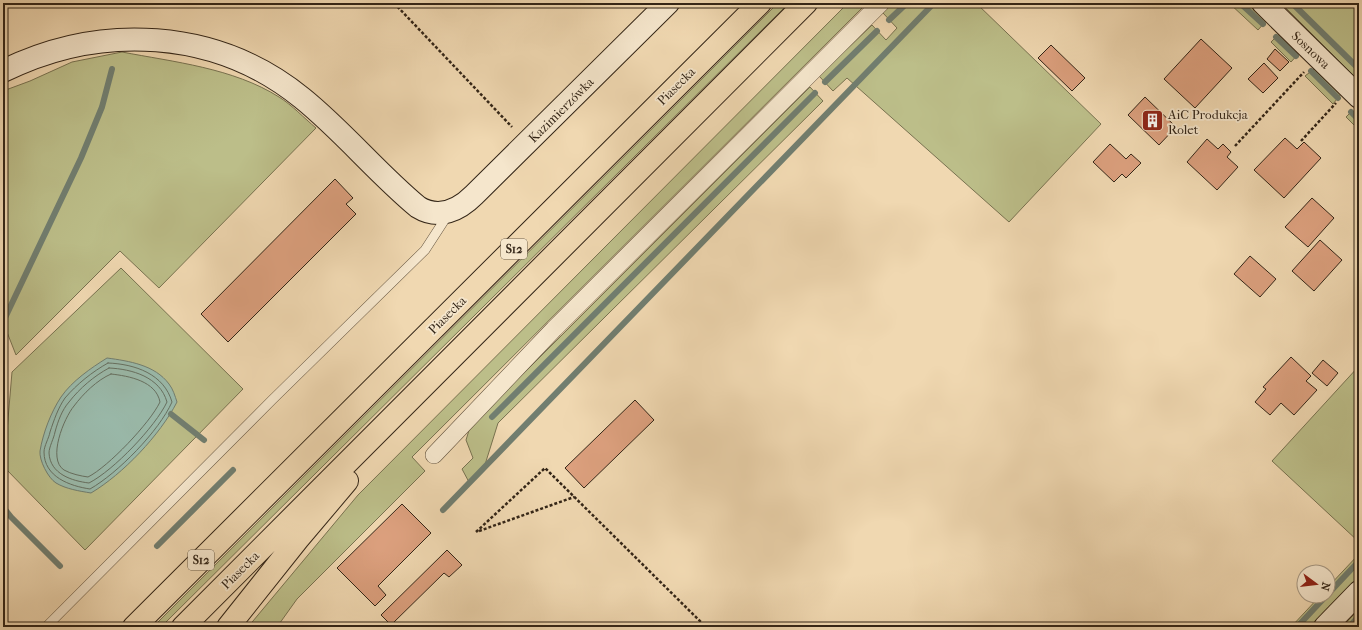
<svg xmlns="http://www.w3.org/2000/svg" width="1362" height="630" font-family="'IM FELL French Canon',serif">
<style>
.green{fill:#bcbe89;stroke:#787250}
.water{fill:#9abaab;stroke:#717e70}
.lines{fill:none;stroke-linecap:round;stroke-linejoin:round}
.shore{stroke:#667061;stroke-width:1}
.stream{stroke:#717e70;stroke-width:6}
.building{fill:#dca07e;stroke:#332517}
.lane-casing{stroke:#62523e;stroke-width:10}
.street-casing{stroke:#62523e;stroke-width:18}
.secondary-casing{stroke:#332517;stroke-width:24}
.highway-casing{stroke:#332517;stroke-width:24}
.path{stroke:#332517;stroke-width:2.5;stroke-dasharray:3 2;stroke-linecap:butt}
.lane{stroke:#f5e6cc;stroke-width:9}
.street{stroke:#f5e6cc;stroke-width:17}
.secondary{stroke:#f5e6cc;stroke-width:22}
.highway{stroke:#f0d8b1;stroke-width:22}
.labels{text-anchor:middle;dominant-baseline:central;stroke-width:3.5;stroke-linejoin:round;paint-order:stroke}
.shield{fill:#f5e6cc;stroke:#6d5f4d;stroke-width:1}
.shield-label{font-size:12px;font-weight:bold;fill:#332517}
.street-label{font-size:13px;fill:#332517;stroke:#f5e6cc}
.poi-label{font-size:13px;fill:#332517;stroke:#f5e6cc;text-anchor:start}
</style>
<rect width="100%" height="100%" fill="#f0d8b1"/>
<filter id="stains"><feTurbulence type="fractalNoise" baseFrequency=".005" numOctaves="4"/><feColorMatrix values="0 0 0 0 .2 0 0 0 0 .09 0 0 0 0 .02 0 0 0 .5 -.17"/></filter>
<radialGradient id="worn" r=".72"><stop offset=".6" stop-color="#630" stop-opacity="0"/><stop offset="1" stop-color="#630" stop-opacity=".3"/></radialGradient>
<!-- green -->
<path class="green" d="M778,3H789L162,626L158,622Z
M848,3H867L412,457L425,471L297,599L277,627H248L358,495Z
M893,3H976L1101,124L1009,222L847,78L833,91L819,76L872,25L886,40L897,28L883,13Z
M1229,3H1247L1266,21L1258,30Z
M1281,3H1359V81Z
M1279,34L1299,53L1291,62L1271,42Z
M122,52C174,62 233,68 279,97C292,105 304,118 316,128L159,288L120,251L16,355L3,322V91L30,81L72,62Z
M1314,69L1341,94L1333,104L1305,76Z
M810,87L823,101L498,423L483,471L470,484L462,469L473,458L466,440L470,427Z
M1351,112H1359V130L1346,117Z
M121,268L243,389L85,550L4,467L12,372Z
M1359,366V542L1272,461Z
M1359,554V577L1310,627H1291L1320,596H1328V587Z
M1359,609V627H1342Z"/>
<!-- water -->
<path class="water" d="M107,358C129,361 155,365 169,384C173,389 175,396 177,402C160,435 123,474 91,493C79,491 66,489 56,483C48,478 39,460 40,451C43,433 51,412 61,397C72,381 91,368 107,358Z"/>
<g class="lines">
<!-- shore -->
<path class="shore" d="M108,363C135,364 164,374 172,402C159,431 118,473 90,489C70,486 44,477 44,452C44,446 49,438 50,432C54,420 58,408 65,398C77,384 92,372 108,363Z
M109,368C132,369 160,377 167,402C155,427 114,470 89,483C72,481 50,474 49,453C49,447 54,438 55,432C58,421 62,410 69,402C80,388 94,376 109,368Z
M111,374C129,376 156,381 160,402C150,423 108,467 88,477C81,476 71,474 64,470C47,459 64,418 74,406C83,394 97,380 111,374Z"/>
<!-- stream -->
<path class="stream" d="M1240,3L1263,24
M1292,3L1359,69
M889,20L907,3
M1276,37L1296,56
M1311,71L1338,98
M825,82L877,31
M1351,112L1359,120
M3,322L81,158L102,107L112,69
M171,414L204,440
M492,417L815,93
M3,507L11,517L60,566
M443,510L934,3
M157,546L233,470
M1328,594L1359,561
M1297,627L1326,596
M1349,627L1359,616"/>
</g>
<!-- building -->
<path class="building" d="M1201,39L1232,68L1195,108L1164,79Z
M1051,45L1085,78L1072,91L1038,58Z
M1275,49L1289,62L1280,71L1267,59Z
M1264,63L1278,78L1263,93L1248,79Z
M1145,97L1176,127L1159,145L1128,115Z
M1285,138L1297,149L1304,142L1321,158L1284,198L1254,170Z
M1207,139L1218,149L1223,144L1231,152L1227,157L1238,167L1217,190L1187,162Z
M1110,144L1126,159L1131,154L1141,163L1126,178L1122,174L1114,182L1093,162Z
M335,179L353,198L346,204L356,214L228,342L201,314Z
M1312,198L1334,218L1308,247L1285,227Z
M1320,240L1342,260L1314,291L1292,271Z
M1250,256L1276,279L1260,297L1234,274Z
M1291,357L1311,376L1306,381L1317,390L1294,415L1281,403L1270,415L1255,402L1266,389L1263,387Z
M1323,360L1338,373L1327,386L1312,373Z
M635,400L654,420L584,488L565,468Z
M402,504L431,533L378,586L386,595L375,606L337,568Z
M447,550L462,565L449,577L444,573L391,625L381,615Z"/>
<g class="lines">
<defs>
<path id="lane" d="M46,627L272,400L425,250L449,213"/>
<path id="street" d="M434,455L554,329L881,3"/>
<path id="secondary" d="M1263,3L1359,97
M3,71C100,23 216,28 302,98C343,131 377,173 418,207C439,220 459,210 474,195L668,3
M1325,627L1359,592"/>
<path id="highway" d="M134,627L760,3
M183,627L806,3
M228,627L298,539L347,481"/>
</defs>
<!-- lane casing -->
<use href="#lane" class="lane-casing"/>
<!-- street casing -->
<use href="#street" class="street-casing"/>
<!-- secondary casing -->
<use href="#secondary" class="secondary-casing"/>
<!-- highway casing -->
<use href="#highway" class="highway-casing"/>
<!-- path -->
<path class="path" d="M394,3L512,127
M1301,141L1336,103
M1235,146L1304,72
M479,531L574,497
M476,532L545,468L706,627"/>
<!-- lane -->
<use href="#lane" class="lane"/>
<!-- street -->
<use href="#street" class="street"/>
<!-- secondary -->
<use href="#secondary" class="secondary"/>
<!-- highway -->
<use href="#highway" class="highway"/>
</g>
<!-- icons -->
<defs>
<symbol id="building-square" viewBox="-11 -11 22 22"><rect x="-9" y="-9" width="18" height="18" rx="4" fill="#8f2418" stroke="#f5e6cc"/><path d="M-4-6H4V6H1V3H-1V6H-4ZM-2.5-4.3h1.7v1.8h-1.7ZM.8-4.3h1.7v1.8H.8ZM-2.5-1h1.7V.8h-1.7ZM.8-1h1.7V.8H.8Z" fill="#fff"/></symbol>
</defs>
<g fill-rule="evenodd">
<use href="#building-square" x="1140" y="108" width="25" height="25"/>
</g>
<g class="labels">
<!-- shield labels -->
<g class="shield">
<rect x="501" y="239" width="26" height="20" rx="3"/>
<rect x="188" y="550" width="26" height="20" rx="3"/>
</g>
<g class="shield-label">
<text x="514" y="249">S12</text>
<text x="201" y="560">S12</text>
</g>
<!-- street labels -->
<g class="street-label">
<text transform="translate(1311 50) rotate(44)">Sosnowa</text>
<text transform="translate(676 86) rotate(-45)">Piasecka</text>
<text transform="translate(561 110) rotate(-45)">Kazimierzówka</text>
<text transform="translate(447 315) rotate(-45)">Piasecka</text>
<text transform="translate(240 570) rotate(-45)">Piasecka</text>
</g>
<!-- poi labels -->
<g class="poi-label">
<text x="1168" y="114">AiC Produkcja<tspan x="1168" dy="15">Rolet</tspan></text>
</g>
</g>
<!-- margin -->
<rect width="1362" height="630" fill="none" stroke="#f0d8b1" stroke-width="16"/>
<rect x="4" y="4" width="1354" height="622" fill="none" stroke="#332517" stroke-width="2"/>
<rect x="8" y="8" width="1346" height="614" fill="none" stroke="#332517"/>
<!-- north arrow -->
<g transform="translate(1316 584) rotate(105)"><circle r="19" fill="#f5e6cc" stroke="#a79984"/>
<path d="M0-3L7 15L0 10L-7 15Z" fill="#8f2418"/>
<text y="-6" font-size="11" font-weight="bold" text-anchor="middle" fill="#332517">N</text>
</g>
<rect width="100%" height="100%" filter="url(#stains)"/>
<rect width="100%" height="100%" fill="url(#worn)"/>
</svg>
